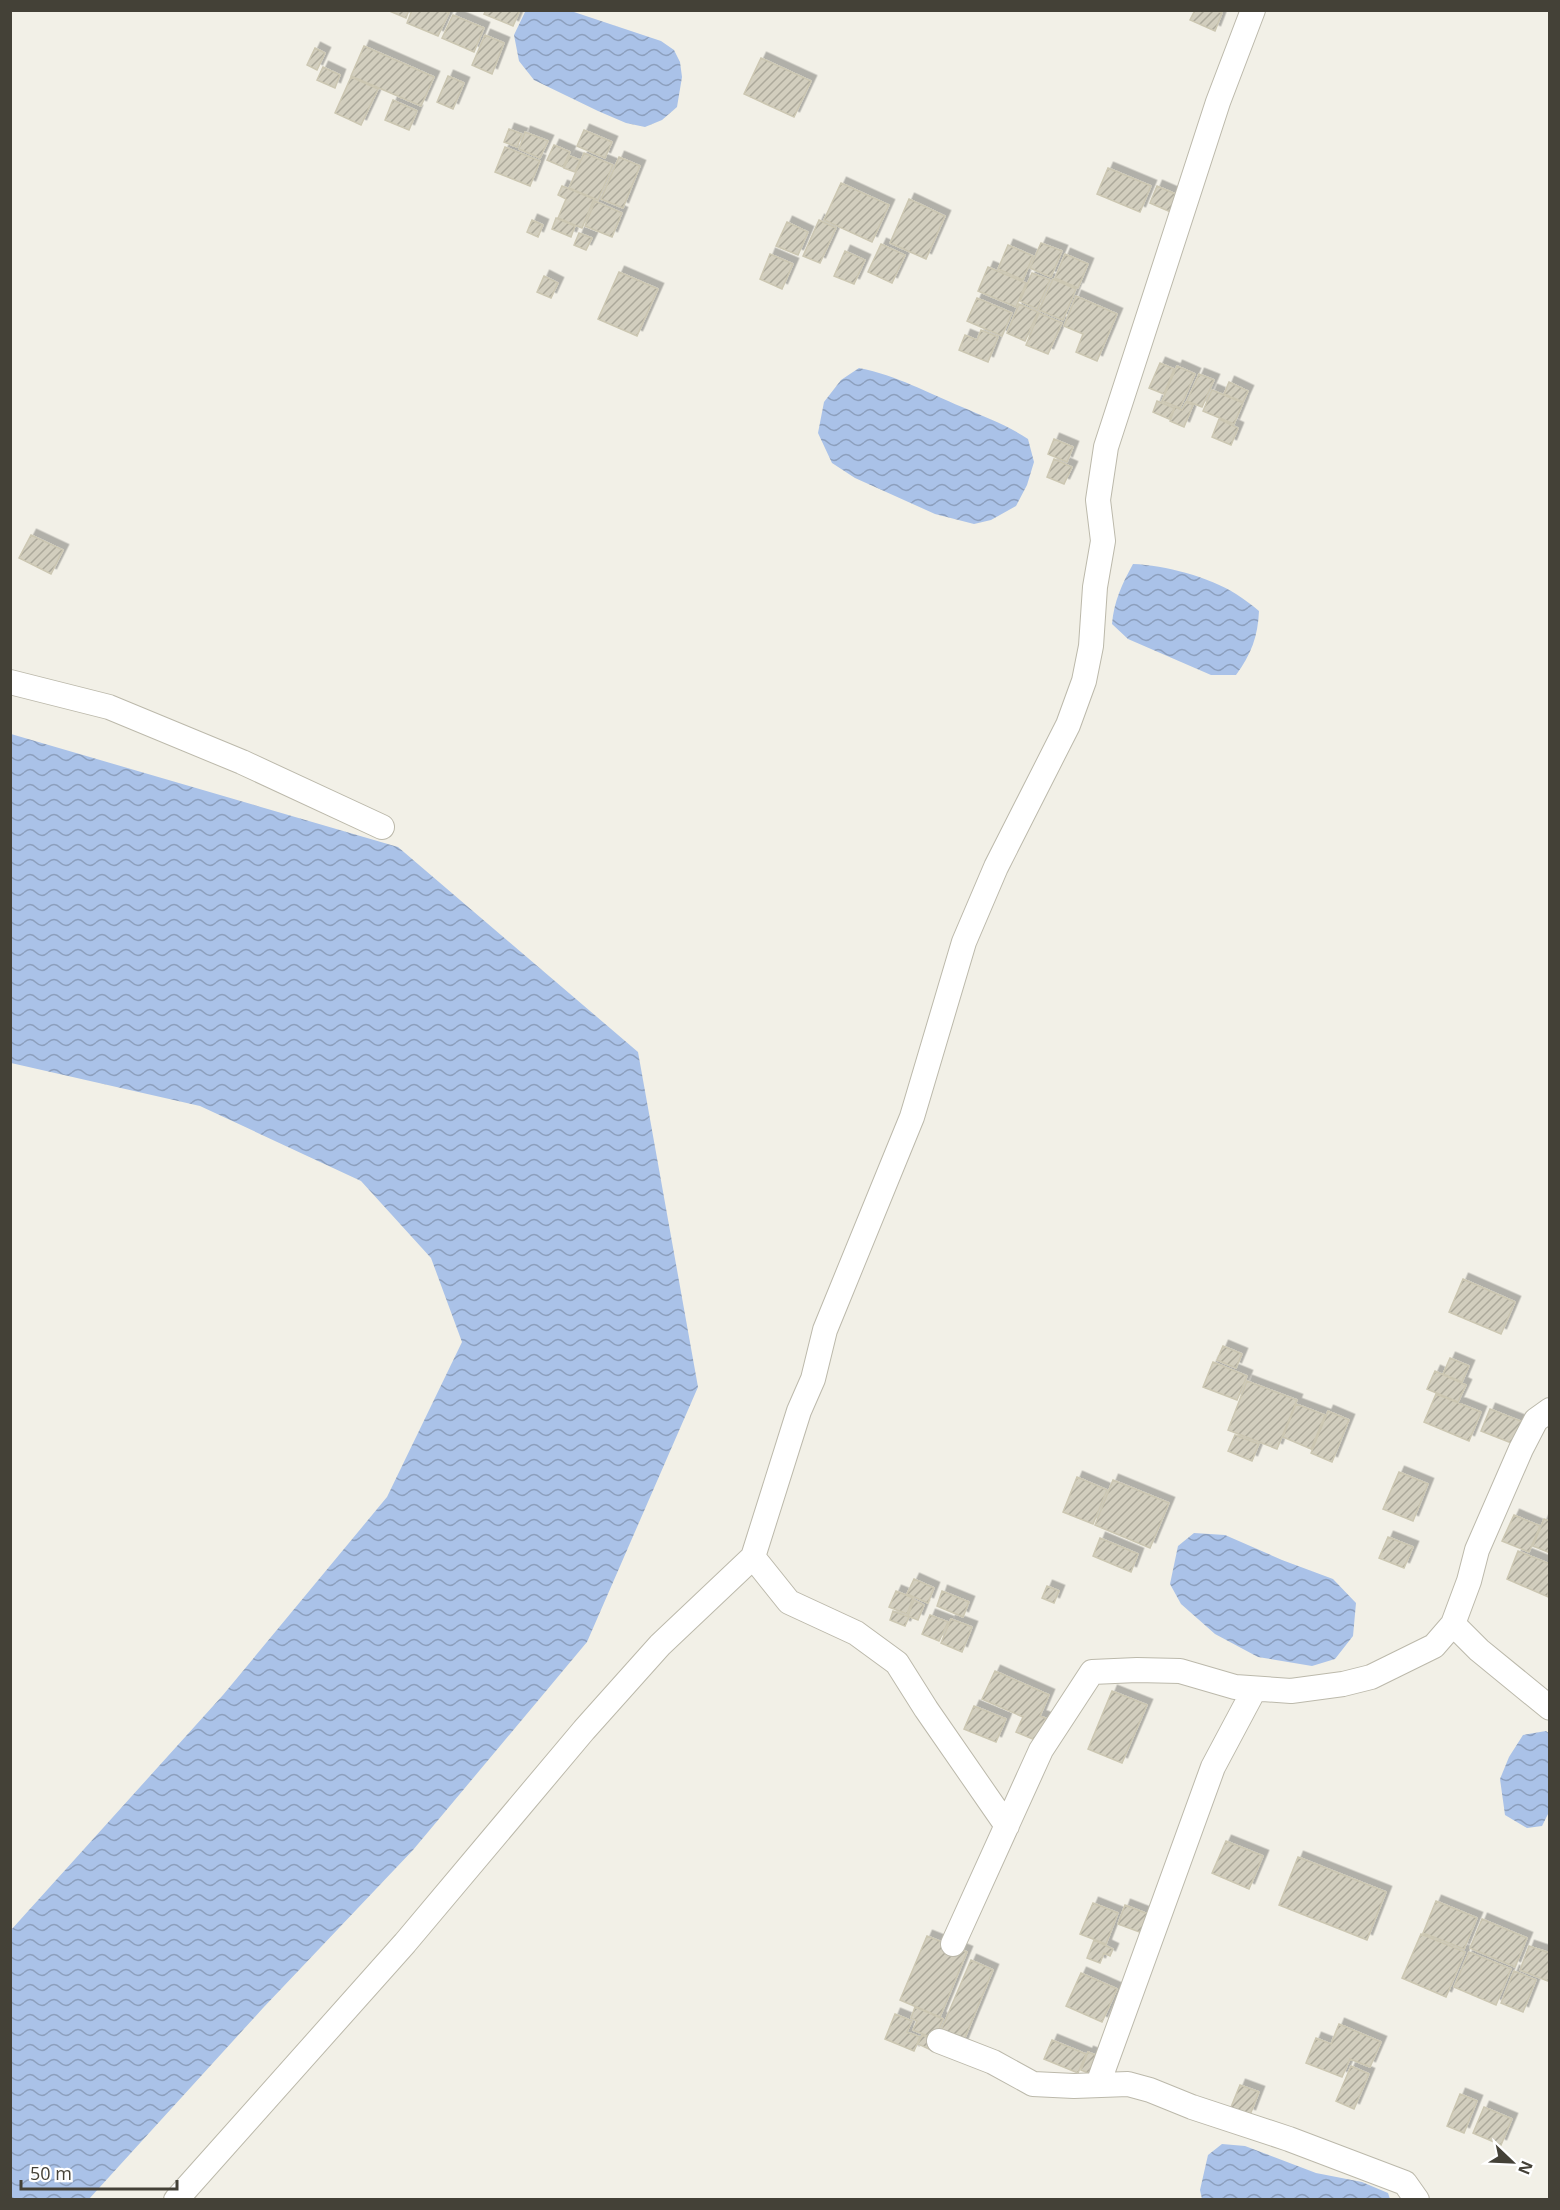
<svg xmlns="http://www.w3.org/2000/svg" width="1560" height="2210" font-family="'Open Sans',sans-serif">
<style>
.water{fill:url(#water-waves)}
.building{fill:url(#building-hatch);stroke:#ccc7b2;stroke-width:1.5;filter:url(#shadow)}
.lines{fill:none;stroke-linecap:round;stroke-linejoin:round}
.minor-casing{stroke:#bcb9ab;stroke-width:26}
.minor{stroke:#fff;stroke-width:24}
</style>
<defs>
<pattern id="water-waves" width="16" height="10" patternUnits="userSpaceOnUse" patternTransform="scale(1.5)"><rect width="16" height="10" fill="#aac2e8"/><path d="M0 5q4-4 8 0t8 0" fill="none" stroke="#8c9fbd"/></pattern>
<pattern id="building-hatch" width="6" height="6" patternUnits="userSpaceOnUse" patternTransform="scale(1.5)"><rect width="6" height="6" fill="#d2cebe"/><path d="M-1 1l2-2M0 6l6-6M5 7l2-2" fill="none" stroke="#aca99b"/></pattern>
<filter id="shadow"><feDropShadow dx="5.5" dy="-5.5" stdDeviation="0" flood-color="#0004"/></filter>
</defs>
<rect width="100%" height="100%" fill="#f2f0e7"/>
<!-- water -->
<path class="water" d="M528,10L571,11L661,41L674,50L680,62L682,77L677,107L662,120L645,127L626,123L598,111L534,80L519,61L514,35L525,12Z
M859,368C898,376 926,392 962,407C985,417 1007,425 1028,439L1034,462L1027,485L1016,506L991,520L974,524L935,514L855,478L832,463L818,433L824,402L841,380Z
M1133,564C1165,565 1209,577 1236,594C1244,599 1252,605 1259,611C1258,636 1251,655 1236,675H1211L1128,639L1112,624C1114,601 1122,584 1133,564Z
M11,734L398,847L638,1052L698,1387L587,1642L413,1850L263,2008L89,2199H11V1930L223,1695L387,1497L462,1342L431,1258L361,1181L200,1106L11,1063Z
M1194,1533L1225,1535L1282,1560L1333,1579L1356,1603L1353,1636L1335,1659L1312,1666L1258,1657L1215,1634L1181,1604L1170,1584L1178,1546Z
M1546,1731L1550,1734L1549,1812L1542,1826L1527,1828L1505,1815L1500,1779L1509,1757L1523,1735Z
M1222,2144L1245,2146L1316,2173L1362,2182L1388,2193L1390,2199H1202L1200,2190L1208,2155Z"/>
<!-- building -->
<path class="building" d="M387,10H409L406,18Z
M412,10H442L449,13L438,36L407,23Z
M486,10H520L513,26L484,14Z
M1195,10H1215L1222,13L1215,31L1190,20Z
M453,15L484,28L474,52L442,38Z
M485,35L504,43L492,74L472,65Z
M364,46L434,77L421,106L351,76Z
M315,48L325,53L317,70L307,65Z
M761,58L811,81L794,117L744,94Z
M323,67L340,75L335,88L317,80Z
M448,76L464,83L453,109L437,102Z
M351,77L378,89L361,125L335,113Z
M393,100L417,111L409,130L385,120Z
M509,129L522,134L517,147L504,142Z
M584,130L612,142L605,158L577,146Z
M525,132L548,141L540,158L519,149Z
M554,145L570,152L563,167L547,160Z
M505,147L540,161L530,186L495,172Z
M584,153L613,165L598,200L569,188Z
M570,156L580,160L575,172L564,168Z
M619,157L640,166L623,208L601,199Z
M1108,168L1151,186L1140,212L1097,194Z
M841,183L889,205L872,242L824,220Z
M562,186L594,199L582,228L558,218L566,199L558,195Z
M1157,186L1180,196L1173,213L1150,203Z
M909,199L945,216L926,259L890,243Z
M595,201L622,213L612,237L585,226Z
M556,218L575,226L571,237L552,229Z
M532,220L543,225L538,237L527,232Z
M819,220L836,228L820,263L803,256Z
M787,222L808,232L798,255L776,246Z
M579,233L592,238L586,250L574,245Z
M1041,243L1062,251L1051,277L1030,268Z
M881,244L905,255L892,283L868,272Z
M1008,245L1033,256L1023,280L998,269Z
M845,251L865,260L854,284L834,276Z
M770,254L793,264L782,289L760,279Z
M1065,254L1088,264L1078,288L1055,278Z
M988,267L1026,283L1016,307L978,291Z
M619,272L658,289L637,336L598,319Z
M1032,273L1050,280L1037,309L1020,301Z
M544,276L558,283L551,298L537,292Z
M1053,279L1076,289L1063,320L1039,310Z
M1076,296L1117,314L1097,361L1076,352L1083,334L1064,326Z
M977,298L1012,313L1002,336L967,321Z
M1019,304L1038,312L1025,341L1007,333Z
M1039,313L1062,323L1048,354L1026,345Z
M981,330L998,337L988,362L959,350L965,335L977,340Z
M1160,363L1174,369L1164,394L1149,388Z
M1177,366L1195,374L1180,408L1162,401Z
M1199,374L1214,380L1202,407L1187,401Z
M1229,382L1248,391L1243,402L1224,394Z
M1212,390L1243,403L1234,424L1203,411Z
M1157,401L1174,408L1169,419L1153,412Z
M1186,402L1193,405L1184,427L1170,421L1175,407L1182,410Z
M1219,419L1238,428L1231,445L1212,437Z
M1054,439L1073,447L1067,462L1048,454Z
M1054,459L1072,467L1064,484L1047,477Z
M31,535L63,550L51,574L19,558Z
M1463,1279L1515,1302L1501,1334L1449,1312Z
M1223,1346L1242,1354L1236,1368L1217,1360Z
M1450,1358L1469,1366L1462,1382L1443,1374Z
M1213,1362L1247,1376L1237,1400L1203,1387Z
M1435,1371L1466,1385L1458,1402L1427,1389Z
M1247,1381L1297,1400L1277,1449L1228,1430Z
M1436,1394L1481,1412L1469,1441L1424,1422Z
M1296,1404L1325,1415L1311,1449L1283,1437Z
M1490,1409L1528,1424L1519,1446L1481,1431Z
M1328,1411L1349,1420L1332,1462L1311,1453Z
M1235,1435L1259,1444L1252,1461L1228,1451Z
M1399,1472L1428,1484L1413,1521L1383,1509Z
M1077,1477L1107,1490L1093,1524L1063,1512Z
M1113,1480L1169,1503L1150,1548L1095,1525Z
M1514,1515L1540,1526L1529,1552L1502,1541Z
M1544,1519L1550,1521V1553L1533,1546Z
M1388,1537L1413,1547L1404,1568L1379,1558Z
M1100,1538L1138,1554L1131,1572L1093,1556Z
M1518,1551L1550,1564L1548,1597L1507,1579Z
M914,1579L934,1588L928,1603L907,1594Z
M1047,1586L1059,1591L1054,1603L1042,1598Z
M896,1591L913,1598L907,1614L889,1607Z
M942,1591L969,1602L963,1617L937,1606Z
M914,1600L924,1605L918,1620L908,1616Z
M893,1611L909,1617L905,1626L890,1620Z
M930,1615L948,1622L939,1641L922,1634Z
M951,1619L972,1627L962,1652L941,1643Z
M995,1671L1049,1695L1040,1716L1050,1720L1040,1742L1016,1732L1023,1717L982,1699Z
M1112,1691L1147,1705L1122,1763L1088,1749Z
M974,1706L1006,1719L996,1742L964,1729Z
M1226,1841L1263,1856L1249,1889L1212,1873Z
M1298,1857L1386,1892L1367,1940L1279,1905Z
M1436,1901L1477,1918L1464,1949L1423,1933Z
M1093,1903L1118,1913L1106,1944L1080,1934Z
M1125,1905L1153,1916L1145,1934L1118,1924Z
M1482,1919L1527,1938L1515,1967L1470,1948Z
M1421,1934L1465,1952L1446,1997L1402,1978Z
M927,1936L967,1952L940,2017L900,2000Z
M1094,1940L1113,1949L1110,1956L1104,1953L1100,1963L1087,1958Z
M1529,1946L1550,1953V1982L1520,1970Z
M1469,1952L1511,1969L1496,2005L1454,1987Z
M971,1960L993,1970L962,2045L939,2035Z
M1514,1971L1536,1980L1523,2012L1501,2003Z
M1081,1973L1117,1989L1102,2022L1066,2006Z
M915,2007L943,2019L935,2039L913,2030L917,2021L911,2018Z
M895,2014L912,2021L907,2032L920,2037L914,2051L885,2039Z
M1339,2024L1381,2042L1370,2067L1350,2059L1342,2077L1306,2063L1316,2038L1331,2044Z
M922,2035L936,2041L933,2051L918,2044Z
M1052,2040L1086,2054L1078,2073L1044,2059Z
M1088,2052L1105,2059L1098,2077L1081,2070Z
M1351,2066L1369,2074L1354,2109L1336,2101Z
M1240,2085L1259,2092L1250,2115L1231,2107Z
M1460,2094L1477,2101L1464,2133L1447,2126Z
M1484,2107L1512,2119L1501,2145L1473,2133Z"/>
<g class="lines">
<defs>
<path id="minor" d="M10,682L109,707L242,762L382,827
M1453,1624L1479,1650L1550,1708
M1007,1826L926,1709L897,1663L856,1633L789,1602L753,1557L799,1411L813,1379L825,1330L912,1117L964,942L996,867L1068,725L1084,681L1091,646L1095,587L1103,541L1098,500L1106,447L1218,102L1253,10
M953,1944L1041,1750L1092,1672L1137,1670L1180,1671L1235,1687L1291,1691L1343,1684L1371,1677L1434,1646L1453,1624L1469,1581L1477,1550L1521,1449L1536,1420L1550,1410
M939,2041L993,2062L1033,2084L1074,2086L1128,2084L1150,2090L1192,2107L1289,2139L1405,2183L1417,2200
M1098,2084L1213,1767L1254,1690
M176,2200L405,1943L584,1730L660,1645L753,1557"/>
</defs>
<!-- minor casing -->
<use href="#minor" class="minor-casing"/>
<!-- minor -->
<use href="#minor" class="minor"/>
</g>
<!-- border -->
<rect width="1560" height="2210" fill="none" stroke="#444137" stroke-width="24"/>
<!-- north arrow -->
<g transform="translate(1512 2162) rotate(113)" stroke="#ffffff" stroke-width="4.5" paint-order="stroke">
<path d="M0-4.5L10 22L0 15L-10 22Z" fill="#444137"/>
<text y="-9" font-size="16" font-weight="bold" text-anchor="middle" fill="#444137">N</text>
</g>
<!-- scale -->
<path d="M21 2180v9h156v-9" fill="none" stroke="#444137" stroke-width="3"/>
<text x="30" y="2180" font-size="18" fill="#444137" stroke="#ffffff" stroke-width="4.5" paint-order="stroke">50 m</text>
</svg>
